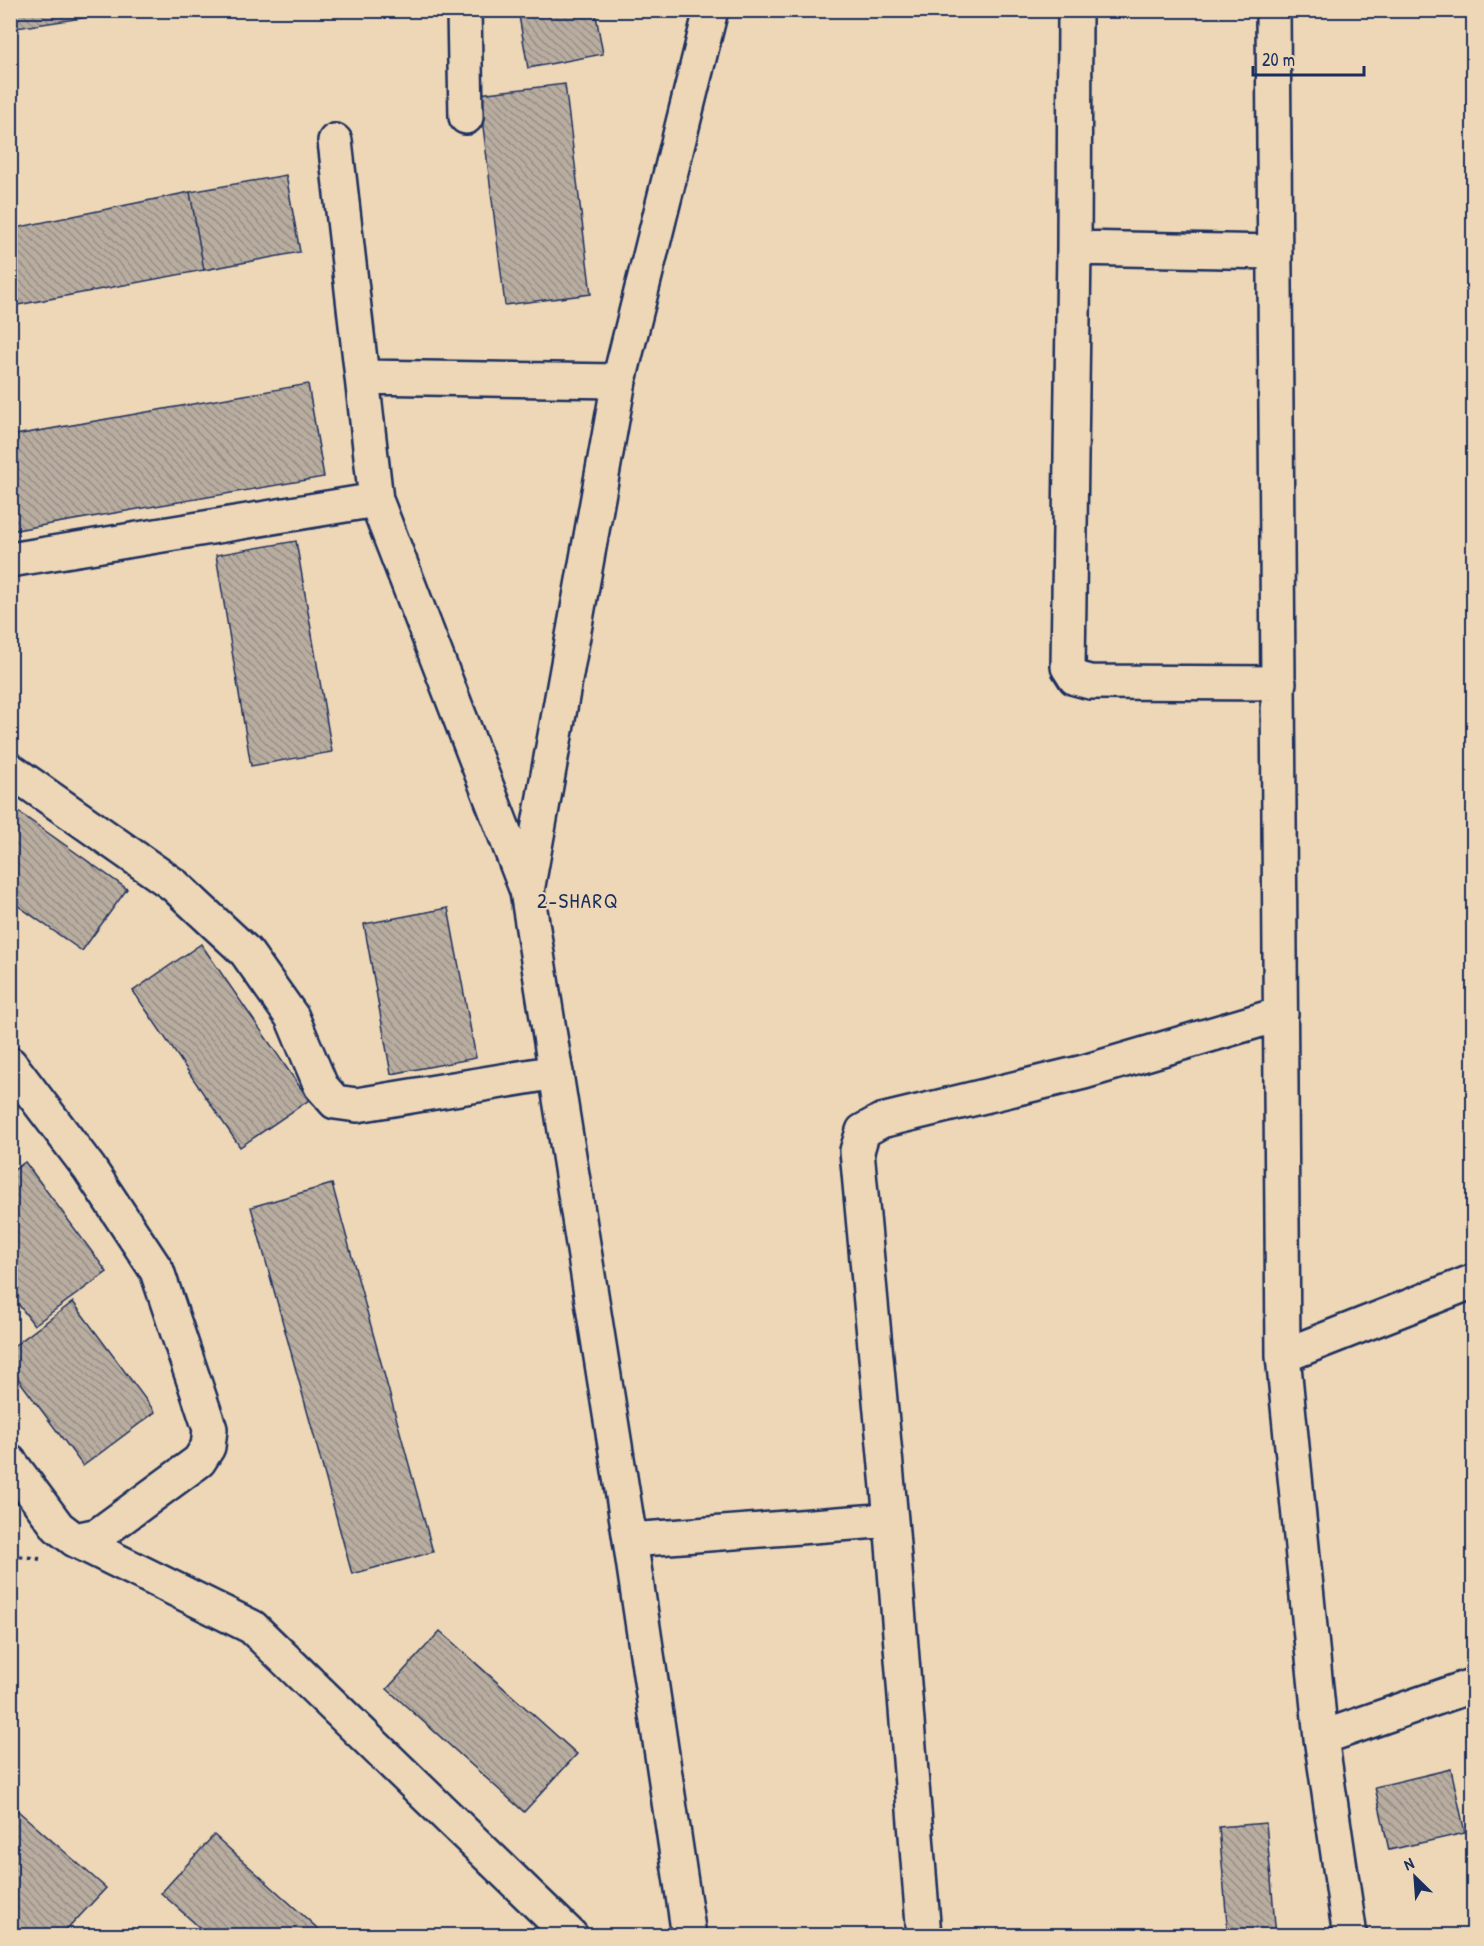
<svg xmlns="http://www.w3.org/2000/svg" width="1484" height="1946" font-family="'Patrick Hand',sans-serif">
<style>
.building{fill:url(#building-back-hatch);stroke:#1b2f5e;stroke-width:1.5}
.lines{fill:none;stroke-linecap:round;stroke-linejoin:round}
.minor-casing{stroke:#1b2f5e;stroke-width:38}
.path{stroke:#1b2f5e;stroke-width:4;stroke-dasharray:4.5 4.5;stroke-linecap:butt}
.minor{stroke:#edd7b6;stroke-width:33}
.labels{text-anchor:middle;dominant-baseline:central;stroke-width:4.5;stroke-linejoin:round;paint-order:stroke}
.neighbourhood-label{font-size:21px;letter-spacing:1.5px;fill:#1b2f5e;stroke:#edd7b6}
</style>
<defs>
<pattern id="building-back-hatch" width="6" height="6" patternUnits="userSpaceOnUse" patternTransform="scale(1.5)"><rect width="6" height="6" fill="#b9ada0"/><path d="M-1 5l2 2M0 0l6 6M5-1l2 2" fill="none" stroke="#968d86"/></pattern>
</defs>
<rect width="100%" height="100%" fill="#edd7b6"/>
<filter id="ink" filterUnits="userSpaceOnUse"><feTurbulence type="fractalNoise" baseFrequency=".0167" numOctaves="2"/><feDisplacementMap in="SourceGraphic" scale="12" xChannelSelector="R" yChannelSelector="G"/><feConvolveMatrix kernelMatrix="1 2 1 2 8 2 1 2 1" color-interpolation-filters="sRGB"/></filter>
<g filter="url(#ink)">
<!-- building -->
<path class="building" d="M10,10H135L10,29Z
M518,10H595L603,54L528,68Z
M565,84L591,294L505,305L479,94Z
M286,175L300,252L204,270L190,192Z
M190,192L204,270L12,306L10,229Z
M308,384L324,477L10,531V436Z
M296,541L332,752L251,766L216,555Z
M10,806L127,889L82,951L10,900Z
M448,908L476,1058L391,1074L364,924Z
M201,944L309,1100L240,1147L133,991Z
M25,1162L107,1272L34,1325L10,1293V1173Z
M332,1184L433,1552L352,1574L251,1207Z
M73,1302L155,1412L83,1466L10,1368V1349Z
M440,1631L577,1754L524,1812L387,1689Z
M1451,1769L1465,1833L1389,1850L1375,1787Z
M10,1804L106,1888L61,1936H10Z
M1266,1823L1276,1936H1228L1219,1827Z
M214,1835L326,1936H209L161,1893Z"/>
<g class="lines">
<defs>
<path id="minor" d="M464,10L466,117
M1075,10L1074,248L1068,667L1075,678L1090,682L1279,683
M1273,10L1283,1356L1321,1738L1350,1936
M335,141L376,500L527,891
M1074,248L1275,252
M363,377L619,381
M10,560L376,500
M10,770L174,885L246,952L292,1017L321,1086L335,1102L357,1105L556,1072
M10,1064L89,1168L157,1271L210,1429L208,1447L199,1461L98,1535L75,1540L58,1527L10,1462
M1283,1356L1474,1281
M75,1540L252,1627L571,1936
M630,1540L891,1520
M1321,1738L1474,1685
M689,1936L630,1540L527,891L619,381L711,10
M924,1936L891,1520L857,1151L863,1131L881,1121L1084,1072L1281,1014"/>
</defs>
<!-- minor casing -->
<use href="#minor" class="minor-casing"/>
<!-- path -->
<path class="path" d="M10,1555L40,1559"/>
<!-- minor -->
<use href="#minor" class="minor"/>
</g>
</g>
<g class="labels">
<!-- neighbourhood labels -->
<g class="neighbourhood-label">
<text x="578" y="900">2-SHARQ</text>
</g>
</g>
<!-- margin -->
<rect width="1484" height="1946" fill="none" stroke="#edd7b6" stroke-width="36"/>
<rect x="18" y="18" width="1448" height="1910" fill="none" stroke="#1b2f5e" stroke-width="2" filter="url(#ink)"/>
<!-- north arrow -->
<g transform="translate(1415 1877) rotate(335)" stroke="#edd7b6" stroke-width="4.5" paint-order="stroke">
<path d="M0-4.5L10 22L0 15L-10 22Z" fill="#1b2f5e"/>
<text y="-9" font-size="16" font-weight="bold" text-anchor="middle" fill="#1b2f5e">N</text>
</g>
<!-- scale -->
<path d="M1253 66v9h111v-9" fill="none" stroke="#1b2f5e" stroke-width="3"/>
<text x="1262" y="66" font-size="18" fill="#1b2f5e" stroke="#edd7b6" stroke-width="4.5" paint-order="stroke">20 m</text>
</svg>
